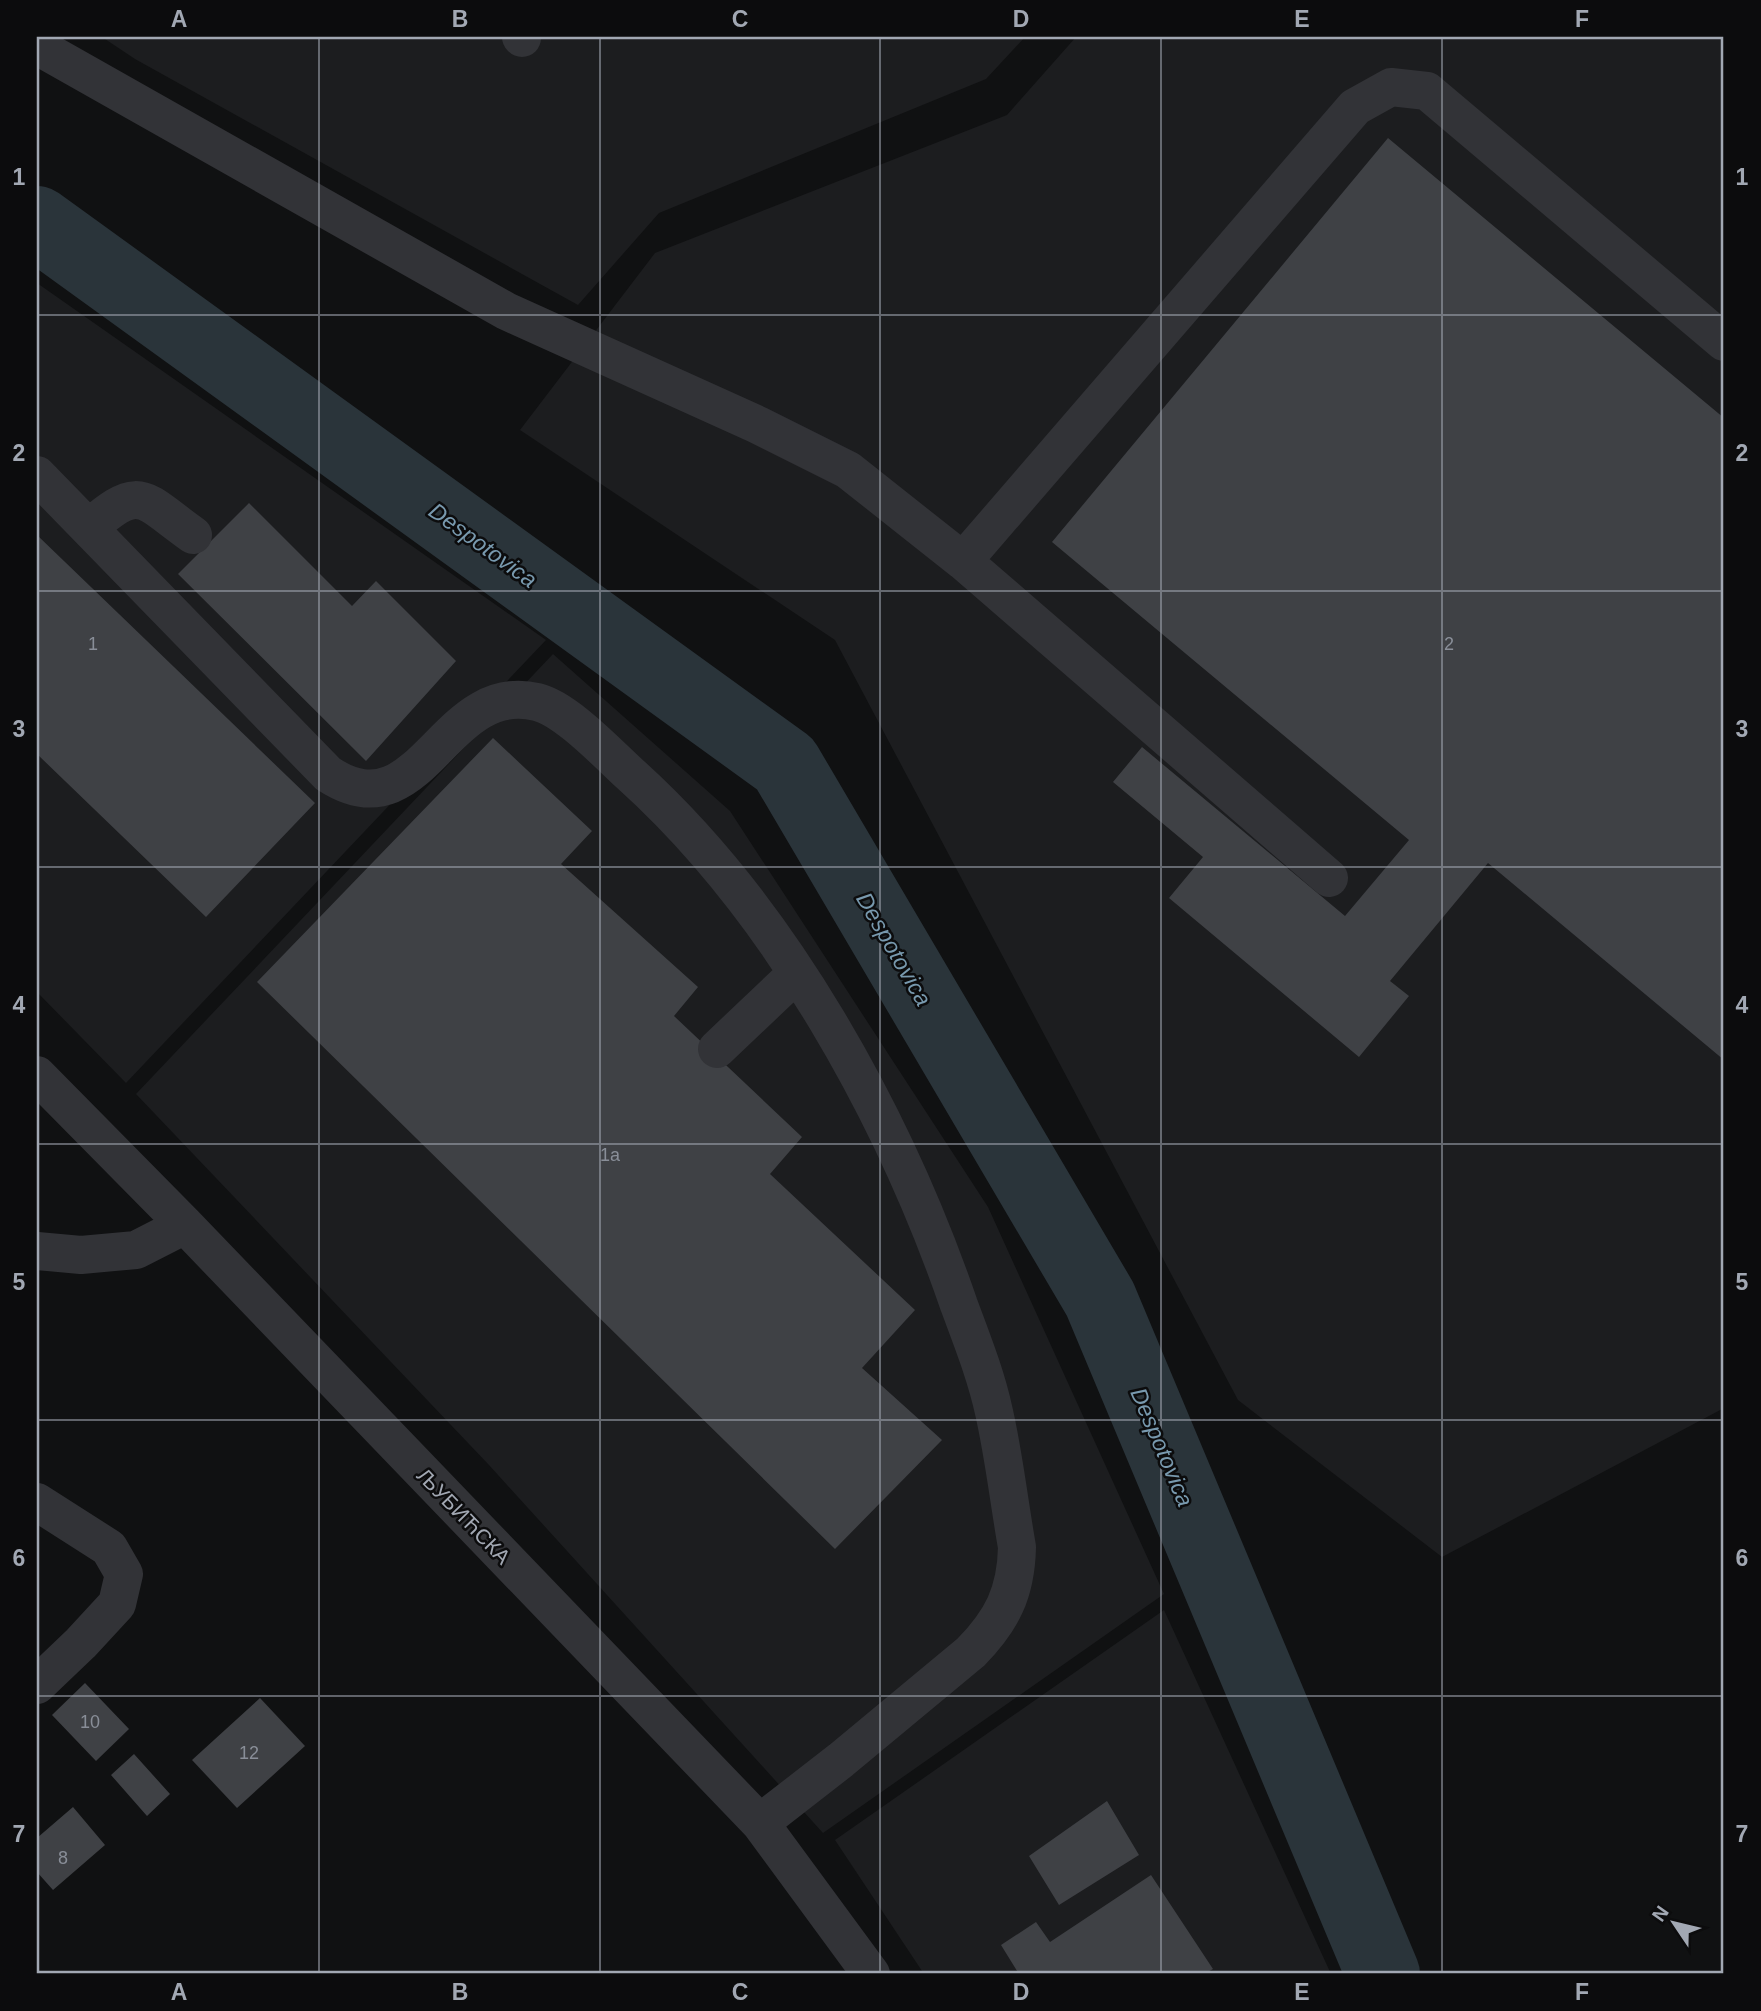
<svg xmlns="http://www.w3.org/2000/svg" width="1761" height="2011" font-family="Arial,sans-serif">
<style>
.built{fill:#1c1d1f}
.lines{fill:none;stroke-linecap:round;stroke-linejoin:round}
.river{stroke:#2a343a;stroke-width:74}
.building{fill:#3f4145}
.minor{stroke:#323337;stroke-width:38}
.grid{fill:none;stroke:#a2a8b3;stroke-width:2;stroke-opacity:0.55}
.labels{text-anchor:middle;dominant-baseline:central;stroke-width:5;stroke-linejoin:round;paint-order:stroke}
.number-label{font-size:18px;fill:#898e98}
.street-label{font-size:21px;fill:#a2a8b3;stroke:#0c0c0d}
.water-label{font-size:23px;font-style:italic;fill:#7899ae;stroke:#0c0c0d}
.neatline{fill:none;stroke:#a2a8b3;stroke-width:2.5}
.grid-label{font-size:23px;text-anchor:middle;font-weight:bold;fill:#a2a8b3}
</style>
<rect width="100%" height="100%" fill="#101112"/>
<!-- built -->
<path class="built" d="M102,37H1025L986,79L659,213L578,305L135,59Z
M1076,37H1724V1408L1442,1557L1238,1400L835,640L520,430L655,253L1007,115Z
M37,283L546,640L126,1083L37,992Z
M553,654L730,811L988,1207L1164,1594L823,1833L489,1465L136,1094Z
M1164,1610L1331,1974H924L835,1840Z"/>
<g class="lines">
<!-- river -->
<path class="river" d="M37,223L785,764L1100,1299L1383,1974"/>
</g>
<!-- building -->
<path class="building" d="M1388,138L1724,418V1060L1488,863L1390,981L1409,996L1359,1057L1169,898L1203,857L1113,782L1142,747L1345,916L1409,840L1052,542Z
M249,503L352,606L376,581L456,661L366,761L178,574Z
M37,535L315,803L206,917L37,754Z
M493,738L592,831L561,864L698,987L674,1016L802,1137L770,1174L915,1310L862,1368L942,1440L835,1549L257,982Z
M85,1683L129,1729L96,1761L52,1715Z
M260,1698L305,1746L237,1808L192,1760Z
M134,1754L170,1794L147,1816L111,1775Z
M1107,1801L1139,1855L1059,1905L1029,1856Z
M73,1807L105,1845L53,1890L37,1872V1838Z
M1151,1875L1213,1969L1204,1974H1019L1001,1945L1036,1922L1050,1942Z"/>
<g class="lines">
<!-- minor -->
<path class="minor" d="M521,37L522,38
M37,46L506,311L758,425L848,470L963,561L1329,878
M37,475L328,774C423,836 442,679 537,702C566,709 607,753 630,774C780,909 894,1116 959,1305C972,1340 986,1375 994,1412C1004,1456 1009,1502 1017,1547C1016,1593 1002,1620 971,1652L841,1760L760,1823
M89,528C141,482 142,499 193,535
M963,561L1355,107L1391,87L1427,91L1724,342
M717,1049L796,974
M37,1075L185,1225L760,1823L871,1974
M37,1251L81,1255L136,1250L185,1225
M37,1502L109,1548L124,1574L117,1604L81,1643L37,1685"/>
</g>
<!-- grid -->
<path class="grid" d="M319,37V1974M600,37V1974M880,37V1974M1161,37V1974M1442,37V1974M37,315H1724M37,591H1724M37,867H1724M37,1144H1724M37,1420H1724M37,1696H1724"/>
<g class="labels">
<!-- number labels -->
<g class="number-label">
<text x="93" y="644">1</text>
<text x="1449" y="644">2</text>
<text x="610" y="1155">1a</text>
<text x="90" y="1722">10</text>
<text x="249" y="1753">12</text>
<text x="63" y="1858">8</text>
</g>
<!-- street labels -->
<g class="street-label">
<text transform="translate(464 1516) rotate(46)">ЉУБИЋСКА</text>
</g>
<!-- water labels -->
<g class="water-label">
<text transform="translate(483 545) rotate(36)">Despotovica</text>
<text transform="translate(894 949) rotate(60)">Despotovica</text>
<text transform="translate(1162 1447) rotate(67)">Despotovica</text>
</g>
</g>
<!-- border -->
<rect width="1761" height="2011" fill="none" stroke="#0c0c0d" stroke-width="77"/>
<!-- north arrow -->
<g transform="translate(1674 1923) rotate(305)" stroke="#0c0c0d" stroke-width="5" paint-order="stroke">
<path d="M0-5L12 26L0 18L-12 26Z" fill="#a2a8b3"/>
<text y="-10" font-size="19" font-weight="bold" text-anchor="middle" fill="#a2a8b3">N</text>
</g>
<rect x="38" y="38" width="1684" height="1934" class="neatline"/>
<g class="grid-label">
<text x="179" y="27">A</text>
<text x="460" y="27">B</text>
<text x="740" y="27">C</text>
<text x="1021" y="27">D</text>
<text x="1302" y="27">E</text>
<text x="1582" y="27">F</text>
<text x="19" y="185">1</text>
<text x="1742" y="185">1</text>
<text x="19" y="461">2</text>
<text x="1742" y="461">2</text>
<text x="19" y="737">3</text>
<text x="1742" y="737">3</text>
<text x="19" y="1013">4</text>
<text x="1742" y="1013">4</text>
<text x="19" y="1290">5</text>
<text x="1742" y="1290">5</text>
<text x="19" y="1566">6</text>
<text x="1742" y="1566">6</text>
<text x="19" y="1842">7</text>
<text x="1742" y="1842">7</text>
<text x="179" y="2000">A</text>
<text x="460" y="2000">B</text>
<text x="740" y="2000">C</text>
<text x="1021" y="2000">D</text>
<text x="1302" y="2000">E</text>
<text x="1582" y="2000">F</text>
</g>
</svg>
